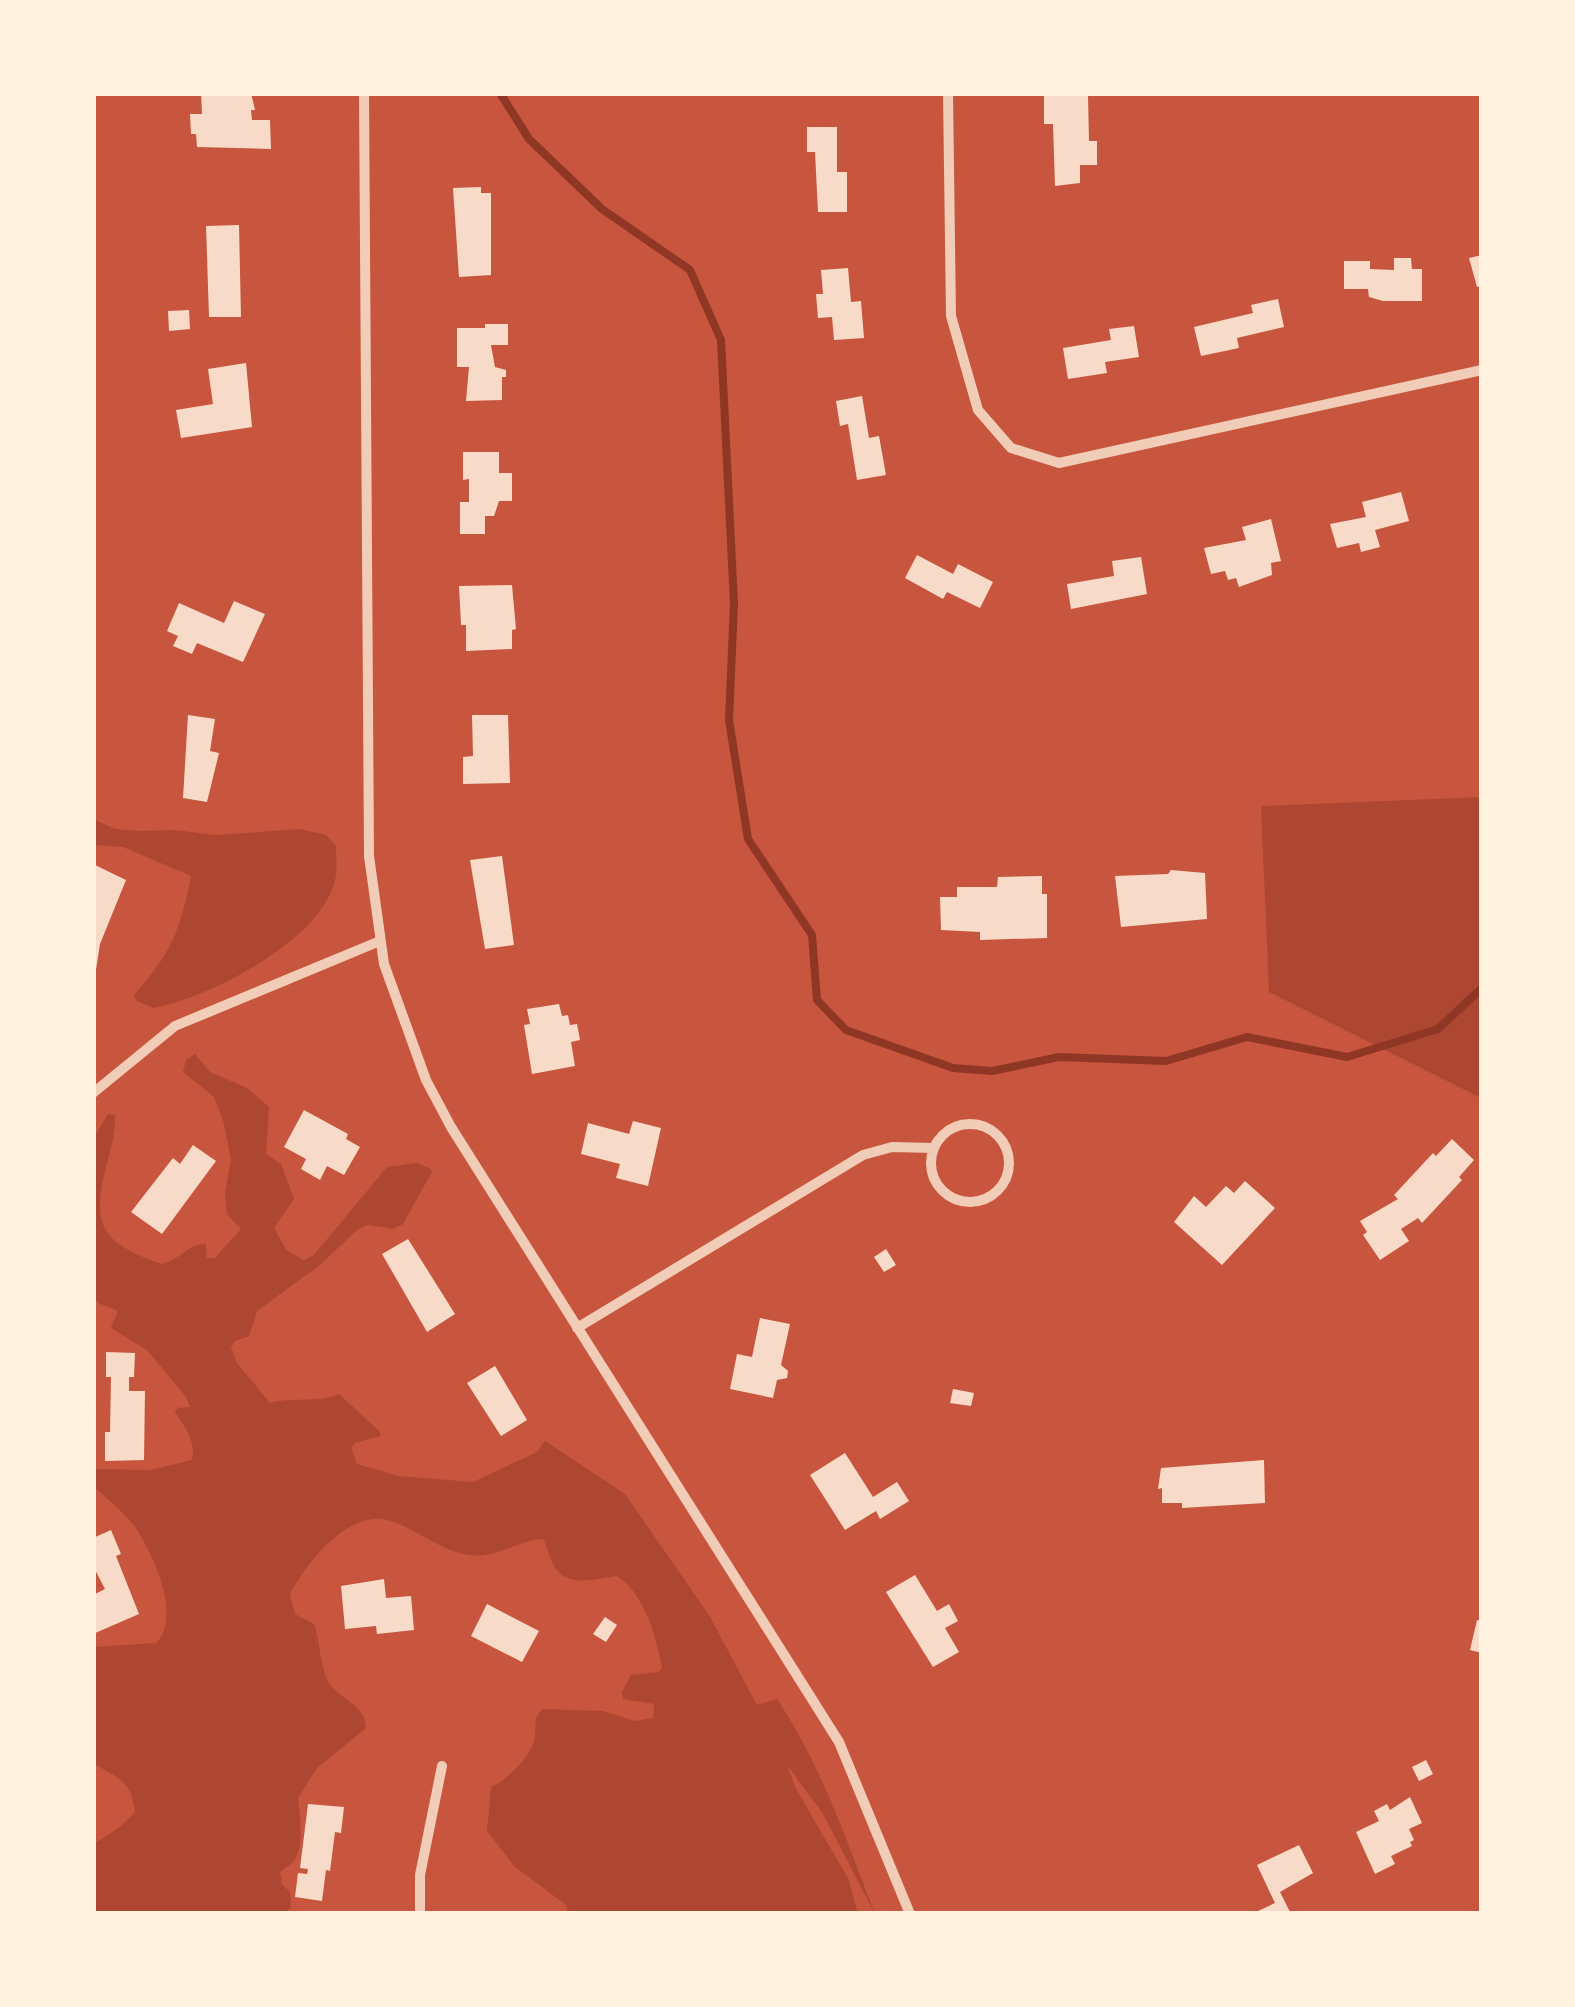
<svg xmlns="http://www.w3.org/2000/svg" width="1575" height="2007" font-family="Ubuntu,sans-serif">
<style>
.green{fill:#ae4732}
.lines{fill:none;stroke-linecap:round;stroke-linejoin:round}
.stream{stroke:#8f3625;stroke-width:8}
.building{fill:#f7dbc8}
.minor{stroke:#f1ccb7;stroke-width:10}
</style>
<rect width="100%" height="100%" fill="#c8553d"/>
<!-- green -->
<path class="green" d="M1482,797V1102L1481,1098L1269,992L1261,806Z
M93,819L115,829L140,831L174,830L216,835L300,829L326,835L336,846C336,858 338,872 334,884C318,941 208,999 153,1008L137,1001L134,995C172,952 180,931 191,876L123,847L93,845Z
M195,1054L210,1072L247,1088L269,1107L266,1154L281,1164L294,1199L274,1228L287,1251L304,1260L314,1255L387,1167L417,1163L433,1170L403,1224L393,1229L368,1225L358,1229L320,1265L257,1311L249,1336L235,1341L231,1347L237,1363L270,1403C294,1396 314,1404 339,1394L380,1432V1436L355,1443L351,1448L357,1464L399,1476L473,1482L537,1452L545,1441L625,1494L709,1615L757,1705L777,1699C824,1771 844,1835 875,1914L822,1812L787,1765L796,1789L848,1878L858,1914H568L565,1904L515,1867L487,1831L491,1787C507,1780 526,1761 533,1744C539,1729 530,1719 543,1709L603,1711L635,1721L653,1718L654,1704L623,1699L622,1692L631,1675L659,1672L662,1667C656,1637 645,1594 617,1576C598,1578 571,1588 556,1569C550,1562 548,1547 543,1539C519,1540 495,1559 469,1555C441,1551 418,1530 391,1521C350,1507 307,1562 290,1594L295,1614L314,1624C321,1643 319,1665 329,1683C340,1700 366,1705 366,1728L317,1768L298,1798C300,1814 304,1845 295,1859C292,1865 285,1867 280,1872L282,1884L290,1892L291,1907L285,1914H93V1843C103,1840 131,1820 135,1811C131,1779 118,1779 93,1763V1647L156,1643C183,1617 153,1554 135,1527C124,1512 107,1499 93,1486V1469L150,1470L192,1460C196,1441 185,1427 175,1412L177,1408L190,1407L186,1397L147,1350L114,1330L111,1327L118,1311L98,1303L93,1294V1139L108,1114L115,1115C116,1132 111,1146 107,1163C90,1228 102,1242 161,1264C179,1261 188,1243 206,1244L207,1258H215L241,1229L227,1214L225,1193L231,1159L223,1120L214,1097L183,1072L186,1060Z"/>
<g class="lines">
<!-- stream -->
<path class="stream" d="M500,93L529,139L602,209L690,270L721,340L734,603L729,720L748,839L812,935L817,1000L846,1030L953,1068L992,1071L1059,1057L1166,1061L1247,1037L1347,1057L1438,1029L1482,988"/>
</g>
<!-- building -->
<path class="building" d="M201,93H251L255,110H251L252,120H270L271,149L197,147L196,134H191L190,114H202Z
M1044,96H1088L1089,141H1097V165H1080V183L1055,186L1053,124H1044Z
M807,127H837V172H847V212H818L815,152H807Z
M481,187V193H491V275L459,277L453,188Z
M239,225L241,317H209L206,226Z
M1482,255V286L1477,287L1469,258Z
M1394,258H1411L1412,269H1422V301H1383L1369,297L1368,289H1344V261H1370V269L1394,270Z
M848,268L851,302L861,301L864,338L834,340L832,317L818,318L816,294H823L821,270Z
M1278,299L1284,327L1237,338L1239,348L1201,356L1194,327L1253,313L1251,305Z
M189,310L190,329L169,331L168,311Z
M485,324H508V345H491L495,367L506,370V377H502V400L466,401L469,367H457V328H485Z
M1134,326L1139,357L1105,362L1107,373L1068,379L1063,348L1111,340L1109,329Z
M246,363L252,427L181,438L176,410L213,404L208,369Z
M862,396L869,438L879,436L886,475L857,480L848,424L840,426L836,401Z
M463,452H499V473H512V501H499L494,516H485V534H460V502H469V479L463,480Z
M1401,492L1409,521L1375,530L1380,547L1361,552L1359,543L1337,548L1330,524L1366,517L1362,502Z
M1271,519L1281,561L1271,563L1272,575L1239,587L1236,578L1228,580L1225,571L1211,574L1204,548L1246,540L1242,527Z
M917,555L953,574L958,564L993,582L980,608L947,592L943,599L905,578Z
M1141,557L1147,594L1071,609L1067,584L1114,576L1112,561Z
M512,585L516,629L512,630V649L466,651V625H461L459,586Z
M234,601L265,614L243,662L197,643L192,654L173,646L178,636L167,631L179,603L224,623Z
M188,715L215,719L210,751L219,753L207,802L183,798Z
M472,715H508L510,783L463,784V757L473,756Z
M502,856L514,945L485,949L470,860Z
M95,865L126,880L100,944L95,976Z
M1171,870L1205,873L1207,919L1121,927L1115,876L1168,874Z
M1042,876V894H1047V938L980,940V932L941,930L940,897H957V887H997L998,877Z
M559,1004L562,1016L568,1015L570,1025L577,1024L580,1040L571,1042L575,1066L532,1074L524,1025L530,1024L527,1009Z
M304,1110L348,1134L346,1139L360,1147L344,1175L327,1166L320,1180L301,1169L306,1159L284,1147Z
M633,1121L661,1128L648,1186L616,1178L620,1164L581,1154L588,1123L629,1134Z
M1452,1139L1474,1160L1459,1177L1462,1180L1422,1223L1418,1218L1401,1229L1409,1241L1380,1260L1363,1235L1367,1232L1360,1221L1398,1199L1394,1195L1433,1153L1436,1156Z
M193,1145L216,1161L162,1234L131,1212L173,1158L180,1164Z
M1245,1181L1275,1208L1222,1265L1174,1222L1194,1196L1206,1207L1226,1186L1234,1193Z
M408,1239L455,1314L427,1332L382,1254Z
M886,1249L896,1265L884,1272L874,1257Z
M760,1318L790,1324L781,1365L788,1371L787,1378L777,1380L773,1398L730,1389L737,1354L752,1357Z
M106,1352L135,1353L134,1377H129V1391H145L144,1460L105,1461V1432H110L111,1377H106Z
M495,1366L527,1420L501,1436L467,1383Z
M953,1389L974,1393L971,1406L950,1403Z
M845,1453L873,1497L897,1482L909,1501L880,1519L876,1511L845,1530L810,1475Z
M1264,1460L1265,1503L1182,1508V1503H1162V1488L1158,1489L1161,1468Z
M111,1530L121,1554L116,1556L139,1614L93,1634V1595L105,1589L93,1566V1538Z
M915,1575L937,1611L949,1604L958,1621L945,1628L959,1652L933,1667L886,1592Z
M384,1579L386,1598L411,1596L414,1630L377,1634L376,1626L345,1629L341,1586Z
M487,1604L539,1631L522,1662L471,1636Z
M605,1617L617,1625L606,1642L593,1634Z
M1477,1620L1482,1621V1653L1470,1650Z
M1426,1760L1433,1774L1419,1781L1412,1767Z
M1410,1797L1422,1823L1409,1829L1414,1840L1410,1842L1412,1846L1391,1856L1395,1864L1375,1874L1356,1832L1379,1821L1374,1811L1387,1804L1390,1810Z
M308,1804L344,1807L341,1833L335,1832L330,1871L326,1870L322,1901L295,1897L298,1873L307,1874L308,1869L300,1868Z
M1299,1845L1313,1873L1280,1892L1291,1914H1260L1258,1911L1275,1903L1257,1865Z"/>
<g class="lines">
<!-- minor -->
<path class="minor" d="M364,93L369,856L384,964L426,1080L451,1127L839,1742L910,1914
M948,93L951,316L978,410L1011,448L1059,463L1482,370
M93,1093L175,1026L380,941
M931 1163a39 39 0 1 1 78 0a39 39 0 1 1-78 0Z
M577,1328L863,1155L892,1147L934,1148
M420,1914V1875L442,1766"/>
</g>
<!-- border -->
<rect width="1575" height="2007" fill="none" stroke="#fff3e0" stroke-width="192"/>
</svg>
